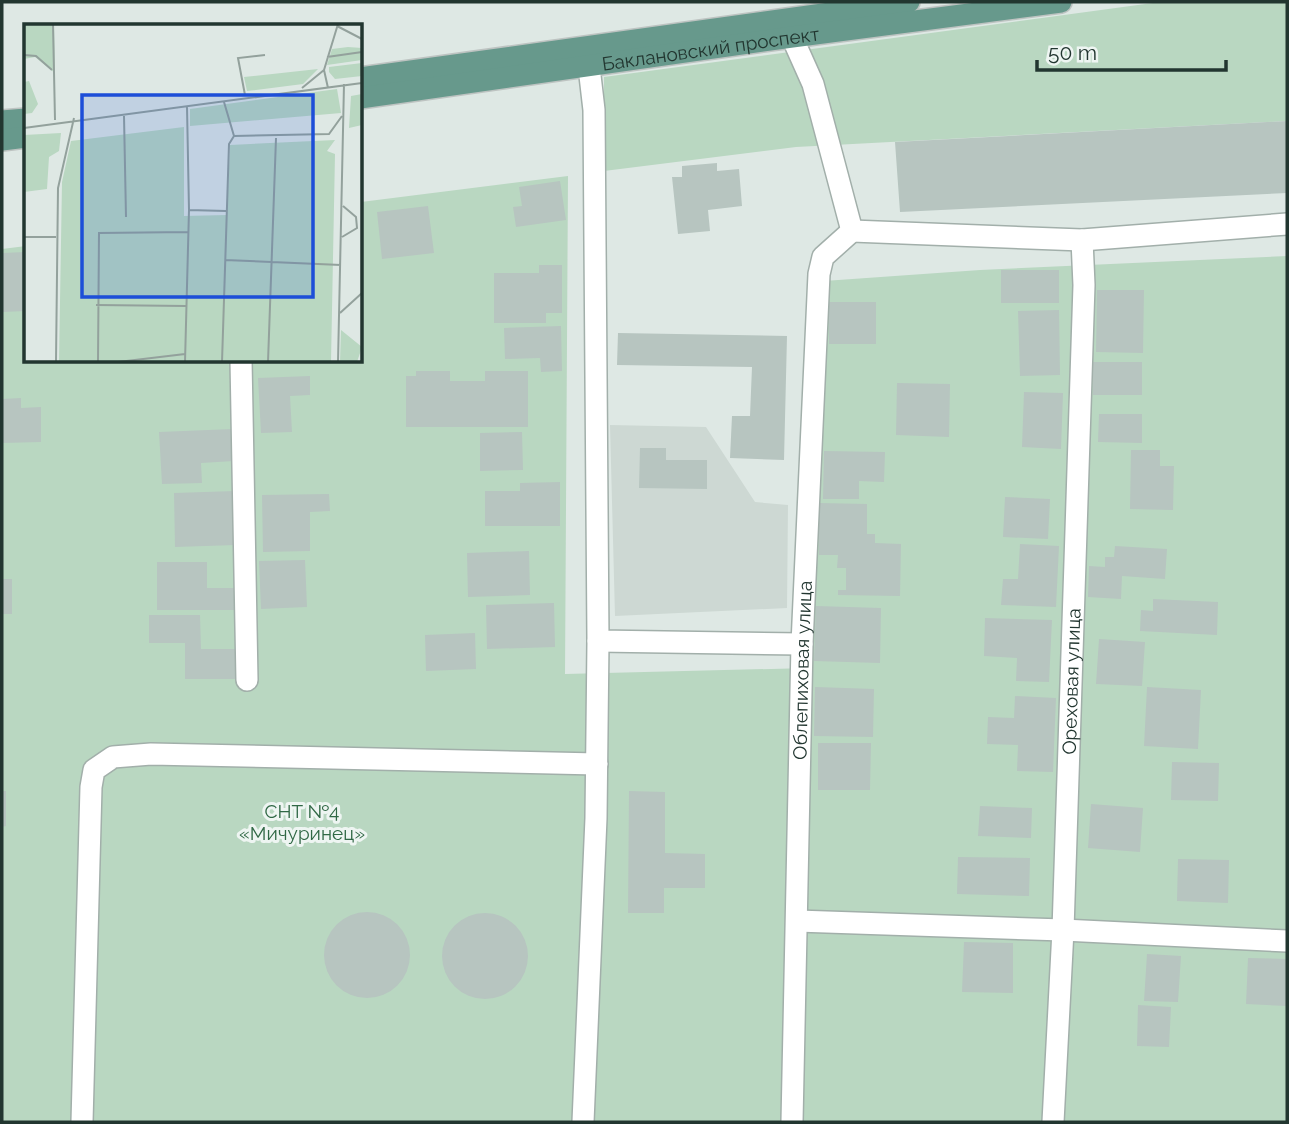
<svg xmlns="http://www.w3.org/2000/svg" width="1289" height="1124" font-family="Raleway,sans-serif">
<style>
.built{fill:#cdd8d3}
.green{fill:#b9d7c1}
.building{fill:#b7c5c0}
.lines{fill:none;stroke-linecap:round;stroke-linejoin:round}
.minor-casing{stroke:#a2afaa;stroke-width:24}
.major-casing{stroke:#bdc3c1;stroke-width:24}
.minor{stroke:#fff;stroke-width:21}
.major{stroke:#67998c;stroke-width:21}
.labels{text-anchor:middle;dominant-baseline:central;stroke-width:6;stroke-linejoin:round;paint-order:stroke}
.street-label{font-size:19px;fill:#223630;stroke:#eef5f2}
.park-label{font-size:19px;fill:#306845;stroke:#eef5f2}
.inset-road{fill:none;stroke:#93a19c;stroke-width:2}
.view{fill:#1d4ed8;fill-opacity:0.15;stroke:#1d4ed8;stroke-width:3.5}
.inset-edge{fill:none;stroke:#223630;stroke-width:3.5}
</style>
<rect width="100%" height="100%" fill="#dee8e4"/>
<!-- built -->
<path class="built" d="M610,425L706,427L755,502L788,505L787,608L615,616Z"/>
<!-- green -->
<path class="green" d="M1160,2H1287V121L796,147L604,171V77Z
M568,176L565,674L808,668L824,281L980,270L1287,256V1122H2V249L26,246V360H360L361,202Z"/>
<!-- building -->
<path class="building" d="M1287,121V193L900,212L895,142Z
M717,163V171L739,169L742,206L708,210L710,231L678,234L672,177H682V166Z
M560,181L566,220L516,227L513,207L522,206L519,187Z
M428,206L434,253L382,259L377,212Z
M26,252V311L2,312V253Z
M539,265H562V313H546V323H494V273H539Z
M1001,270H1059V303H1001Z
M1097,290H1144L1143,353L1096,352Z
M829,302H876V344H829Z
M1059,310L1060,375L1020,376L1018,311Z
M561,326L562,371L541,372L540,358L505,359L504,328Z
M618,333L787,336L784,460L730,458L732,416H750L752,367L617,365Z
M1093,362H1142V395H1093Z
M416,371H450V381H485V371H528V427H406V376H416Z
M310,376V395L290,396L292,432L261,433L258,378Z
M897,383L950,384L949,437L896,435Z
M1024,392L1063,393L1061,449L1022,447Z
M21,398V408L41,407V442L2,443V399Z
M1099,414H1142V443L1098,442Z
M233,429L234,461L201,463L202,483L162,484L159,432Z
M522,432L523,470L480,471V433Z
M640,448H666V460H707V489L639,488Z
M1131,450H1160V466H1174L1173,510L1130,509Z
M824,451L885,452L884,482L859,481V499H823Z
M560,482V526H485V491H520V483Z
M235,491L236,545L175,547L174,493Z
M329,494L330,511L310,512V551L263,552L262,495Z
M1005,497L1050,499L1048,539L1003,537Z
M819,503L867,504V534H875V543L901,544L900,596L838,595V590H846V568H837L838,555H819Z
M1020,544L1059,546L1056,607L1001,605L1003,579H1018Z
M1115,546L1167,549L1165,579L1122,576L1121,599L1088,597L1089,566L1105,567V557H1114Z
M529,551L530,595L468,597L467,553Z
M305,560L307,607L261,609L259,561Z
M157,562H207V588H238V610H157Z
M2,579H12V614H2Z
M1153,599L1218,602L1217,635L1140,631L1141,610L1153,611Z
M554,603L555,647L487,649L486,605Z
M816,606L881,608L880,663L814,661Z
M149,615H200L201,649H238V679H185V643H149Z
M985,618L1052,620L1049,682L1016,681L1017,658L984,656Z
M475,633L476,669L426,671L425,635Z
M1099,639L1145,642L1142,686L1096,684Z
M815,687L874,689L873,737L814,736Z
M1147,687L1201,690L1198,749L1144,746Z
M1015,696L1056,698L1053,772L1017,771L1018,745L987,744L988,717L1014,718Z
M818,743H871L870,790H818Z
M1172,762L1219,763L1218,801L1171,800Z
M2,791H6V826L2,827Z
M629,791L665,792V853L705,854V888H664V913H628Z
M1091,804L1143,808L1140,852L1088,848Z
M980,806L1032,808L1031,838L978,836Z
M958,857L1030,858L1029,896L957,894Z
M1178,859L1229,860L1228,903L1177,901Z
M324 955a43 43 0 1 1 86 0a43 43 0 1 1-86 0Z
M442 956a43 43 0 1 1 86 0a43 43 0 1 1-86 0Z
M964,942L1013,943V993L962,992Z
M1147,954L1181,956L1178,1002L1144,1001Z
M1248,958L1287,959V1006L1246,1004Z
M1138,1005L1171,1007L1169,1047L1137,1046Z"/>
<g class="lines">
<defs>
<g id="minor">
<path d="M792,37L813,84L852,231"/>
<path d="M589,67L594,110L598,641L802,644"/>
<path d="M852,231L1082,240L1287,224"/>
<path d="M241,360L247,680"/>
<path d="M797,921L1063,930L1287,941"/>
<path d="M82,1122L91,787L94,770L113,757L151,754L597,764"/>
<path d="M583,1122L596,818L598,641"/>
<path id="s1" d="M792,1122L802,644L819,274L823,257L852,231"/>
<path id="s2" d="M1053,1122L1063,930L1084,285L1082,240"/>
</g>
<g id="major">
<path d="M360,78L909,2"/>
<path id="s3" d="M360,98L792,37L1061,2"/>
<path d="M2,121L26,119"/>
<path d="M2,140L26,137"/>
</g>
</defs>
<!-- minor casing -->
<use href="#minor" class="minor-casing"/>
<!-- major casing -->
<use href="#major" class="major-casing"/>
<!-- minor -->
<use href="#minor" class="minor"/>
<!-- major -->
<use href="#major" class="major"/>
</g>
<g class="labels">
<!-- street labels -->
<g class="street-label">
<text stroke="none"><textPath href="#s3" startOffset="354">Баклановский проспект</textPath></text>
<text stroke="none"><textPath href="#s1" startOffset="452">Облепиховая улица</textPath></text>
<text stroke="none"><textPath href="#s2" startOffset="441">Ореховая улица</textPath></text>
</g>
<!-- park labels -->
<g class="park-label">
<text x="302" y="811">СНТ №4<tspan x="302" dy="22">«Мичуринец»</tspan></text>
</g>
</g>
<!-- overview -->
<g transform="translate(24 24)">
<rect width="338" height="338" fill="#dee8e4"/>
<path d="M0,0H30L31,49L11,33L0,35ZM324,23L338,24V36L303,41L308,25ZM338,39V52L311,55L305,48V43ZM294,45L279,60L223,67L220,53ZM5,57L14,80L8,89L0,90V58ZM313,65L317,89L166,102V85ZM338,70V101L325,104L327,72ZM160,103V192L203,191L206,121L311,116L303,127L311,130L307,338H35L38,158L47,117ZM37,109L35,127L25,133L23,165L0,168V111ZM317,306L338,323L333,338H316Z" fill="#b9d7c1"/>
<path class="inset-road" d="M29,0L31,96M313,2L338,15M0,31L12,32L28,46M303,33L338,28M278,64L300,46M304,64L300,46L314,0M221,71L214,34L241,31M200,78L210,112M163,83L165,186L202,187M100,92L102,193M0,104L338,59M210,112L305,110L318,92M0,213H32M318,213L333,204L332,193L319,182M201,236L317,241M72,281L162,282M316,289L338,269M32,338L34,164L50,94M74,338L75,209L165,208M94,338L161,330M161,338L165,186M198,338L205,120L210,112M244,338L252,114M314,338L320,60"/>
<path class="view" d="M58,71H289V273H58Z"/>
<rect width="338" height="338" class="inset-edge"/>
</g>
<!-- border -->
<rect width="1289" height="1124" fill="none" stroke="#223630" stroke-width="7"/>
<!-- scale -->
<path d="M1037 60v10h189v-10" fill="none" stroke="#223630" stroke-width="3.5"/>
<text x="1048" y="60" font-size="21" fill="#223630" stroke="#eef5f2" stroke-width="5" paint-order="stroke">50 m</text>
</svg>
